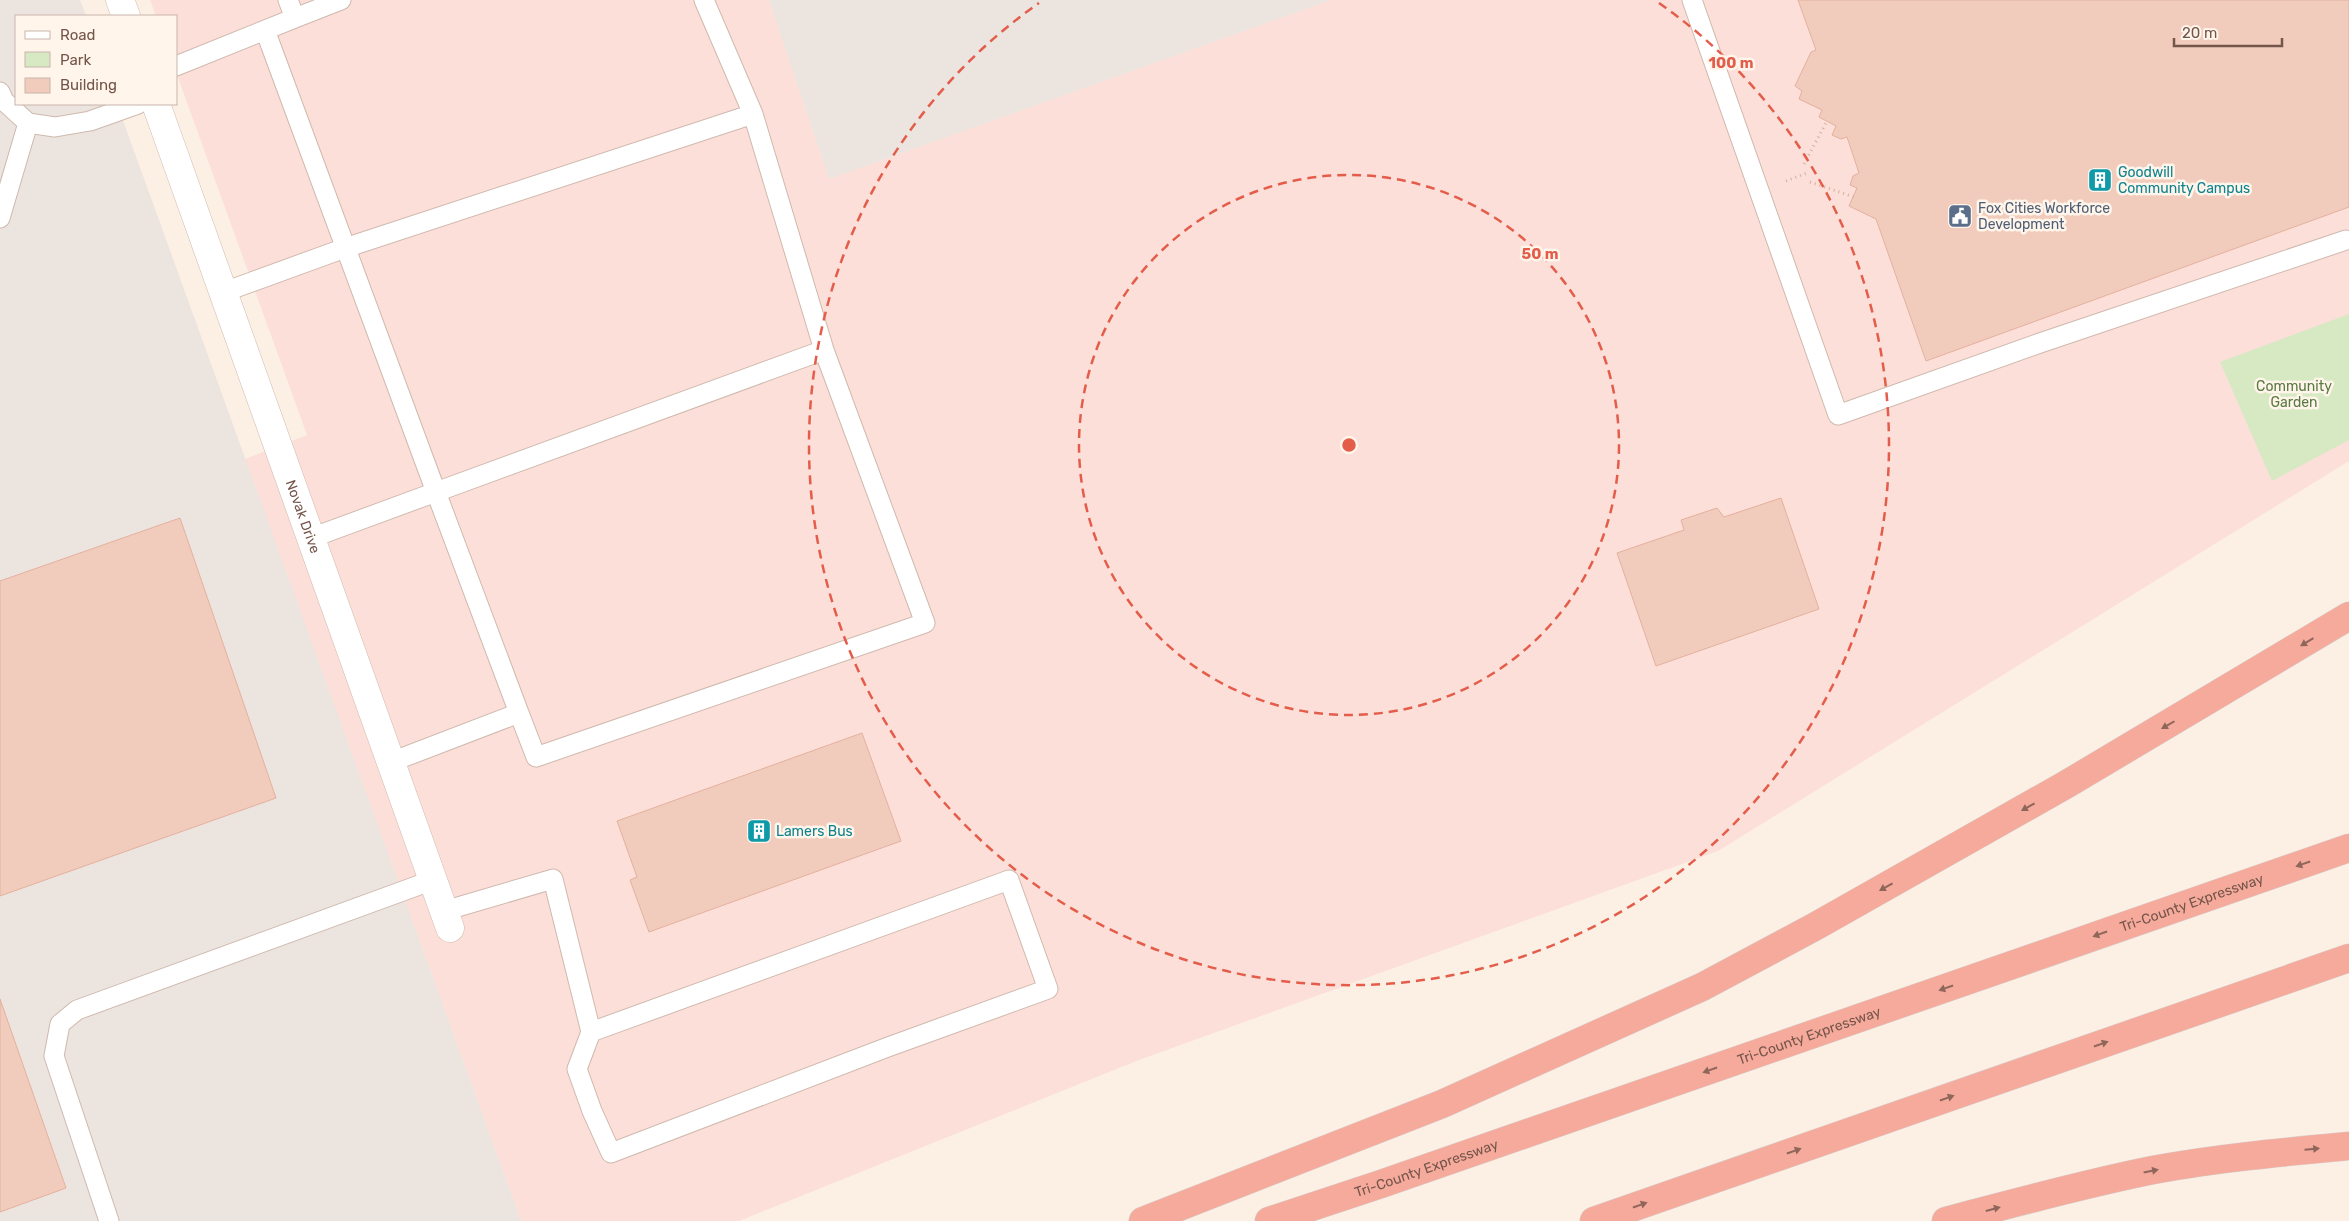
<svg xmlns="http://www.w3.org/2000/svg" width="2349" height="1221" font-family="Rubik,sans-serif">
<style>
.commercial{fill:#fcdfd8}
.industrial{fill:#ece4df}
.green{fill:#d7e9c3}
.building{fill:#f1ccbd;stroke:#e4b09d}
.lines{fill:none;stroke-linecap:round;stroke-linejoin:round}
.lane-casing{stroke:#cfb9ae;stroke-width:21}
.street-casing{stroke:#cfb9ae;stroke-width:29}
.highway-casing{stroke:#d8cfcc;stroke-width:29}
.path{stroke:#d6afa0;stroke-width:3;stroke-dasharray:1 4;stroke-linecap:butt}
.lane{stroke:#fff;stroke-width:19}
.street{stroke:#fff;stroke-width:28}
.highway{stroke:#f5aa9c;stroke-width:28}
.oneway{fill:#8e665a}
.ring{fill:none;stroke:#e45d4b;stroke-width:2.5;stroke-dasharray:9 6}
.labels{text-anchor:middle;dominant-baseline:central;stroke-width:5;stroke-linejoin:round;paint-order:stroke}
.culture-label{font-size:14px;fill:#0d838f;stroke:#fff5eb;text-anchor:start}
.service-label{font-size:14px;fill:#4e5e75;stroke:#fff5eb;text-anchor:start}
.park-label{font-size:14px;fill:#597a42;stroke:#fff5eb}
.street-label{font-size:14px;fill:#74554a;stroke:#fff5eb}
.centre{fill:#e45d4b;stroke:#fff5eb;stroke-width:2.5}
.ring-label{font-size:15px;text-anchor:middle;font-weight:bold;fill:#e45d4b;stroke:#fff5eb;stroke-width:5;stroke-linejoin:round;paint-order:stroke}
</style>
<rect width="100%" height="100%" fill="#fcf0e5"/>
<!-- commercial -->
<path class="commercial" d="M150,0H769L829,179L1331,0H2349V461L1718,851L1139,1060L739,1221H521L245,459L307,435L176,72V16H156Z"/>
<!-- industrial -->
<path class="industrial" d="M0,0H80L86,16H16V104H117L521,1221H0Z
M769,0H1331L829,179Z"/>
<!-- green -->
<path class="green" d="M2349,314V440L2272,481L2220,362Z"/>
<!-- building -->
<path class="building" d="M1798,0H2349V207L1926,361L1876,219L1849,206L1857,188L1850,185L1853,176L1859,173L1847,137L1841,139L1832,135L1836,126L1819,117L1822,110L1799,99L1802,91L1795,86L1811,52L1816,50Z
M1781,498L1819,609L1656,666L1617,553L1684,530L1681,520L1717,508L1724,517Z
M180,518L276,798L0,896V581Z
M862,733L901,841L649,932L630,880L637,877L617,821Z
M0,999L66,1188L0,1212Z"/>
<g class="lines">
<defs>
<path id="lane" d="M1692,0L1838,415L2040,343L2346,240
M295,18L341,0
M265,30L436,492L311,538
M176,66L295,18L288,0
M0,92L4,101L28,123L55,127L90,121L138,104
M0,218L28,123
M224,292L345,248L753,114
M519,713L436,492L824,350
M391,762L519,713L536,757L925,623L824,350L753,114L704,0
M444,911L553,879L591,1032L577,1069L592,1111L611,1153L888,1047L1048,989L1009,880L591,1032
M109,1221L54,1056L60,1024L77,1010L433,880"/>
<g id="street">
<path d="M120,0L126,16"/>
<path id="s1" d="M156,104L450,928"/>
</g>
<g id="highway">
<path d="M1143,1221L1442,1104L1702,987L1816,926L2067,784L2349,616"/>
<path id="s2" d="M1269,1221L1381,1184L2349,848"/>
<path d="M1594,1221L2349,958"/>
<path d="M1946,1221C2014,1203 2083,1184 2153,1170C2217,1158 2284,1152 2349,1146"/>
</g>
</defs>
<!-- lane casing -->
<use href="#lane" class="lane-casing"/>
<!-- street casing -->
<use href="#street" class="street-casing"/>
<!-- highway casing -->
<use href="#highway" class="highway-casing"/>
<!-- path -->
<path class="path" d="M1804,164L1827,121
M1786,181L1807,173
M1810,182L1854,197"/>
<!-- lane -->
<use href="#lane" class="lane"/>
<!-- street -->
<use href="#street" class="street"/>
<!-- highway -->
<use href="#highway" class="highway"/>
</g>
<!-- one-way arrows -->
<defs><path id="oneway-solid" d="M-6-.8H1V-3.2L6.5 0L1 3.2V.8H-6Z" transform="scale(1.25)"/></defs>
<g class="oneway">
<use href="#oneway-solid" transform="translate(2307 642) rotate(149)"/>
<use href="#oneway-solid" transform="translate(2168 725) rotate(150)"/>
<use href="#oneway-solid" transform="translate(2028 807) rotate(151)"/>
<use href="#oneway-solid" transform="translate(2303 864) rotate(161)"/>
<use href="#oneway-solid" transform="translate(1886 887) rotate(151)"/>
<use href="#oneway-solid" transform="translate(2100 934) rotate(161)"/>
<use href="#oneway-solid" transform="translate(1946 988) rotate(161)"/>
<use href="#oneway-solid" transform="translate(2101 1044) rotate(-19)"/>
<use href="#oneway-solid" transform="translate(1710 1070) rotate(161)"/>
<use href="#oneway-solid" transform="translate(1947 1098) rotate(-19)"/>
<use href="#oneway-solid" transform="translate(2312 1149) rotate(-5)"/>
<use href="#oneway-solid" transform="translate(1794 1151) rotate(-19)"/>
<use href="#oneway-solid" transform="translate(2151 1171) rotate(-11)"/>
<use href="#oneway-solid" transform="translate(1640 1205) rotate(-19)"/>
<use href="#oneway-solid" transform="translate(1993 1209) rotate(-15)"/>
</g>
<!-- distance rings -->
<g class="ring">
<circle cx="1349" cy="445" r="270"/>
<path d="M1659 3A540 540 0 1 1 1039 3"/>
</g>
<!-- icons -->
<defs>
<symbol id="building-square" viewBox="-11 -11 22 22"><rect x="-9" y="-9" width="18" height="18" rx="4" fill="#0f9aa8" stroke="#fff5eb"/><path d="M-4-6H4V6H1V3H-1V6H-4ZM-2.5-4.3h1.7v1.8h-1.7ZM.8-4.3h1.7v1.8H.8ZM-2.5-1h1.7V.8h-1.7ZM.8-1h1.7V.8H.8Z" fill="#fff"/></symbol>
<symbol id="civic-square" viewBox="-11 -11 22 22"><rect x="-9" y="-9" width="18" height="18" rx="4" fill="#5c6f8a" stroke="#fff5eb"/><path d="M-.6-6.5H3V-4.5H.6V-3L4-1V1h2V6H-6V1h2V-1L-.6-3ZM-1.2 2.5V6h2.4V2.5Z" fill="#fff"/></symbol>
</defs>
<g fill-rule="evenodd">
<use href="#building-square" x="2086" y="166" width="28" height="28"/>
<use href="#civic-square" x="1946" y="202" width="28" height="28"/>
<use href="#building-square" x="745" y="817" width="28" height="28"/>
</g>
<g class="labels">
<!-- culture labels -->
<g class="culture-label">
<text x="2118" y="172">Goodwill<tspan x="2118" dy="16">Community Campus</tspan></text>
<text x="776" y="831">Lamers Bus</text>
</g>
<!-- service labels -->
<g class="service-label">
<text x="1978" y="208">Fox Cities Workforce<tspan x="1978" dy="16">Development</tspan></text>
</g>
<!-- park labels -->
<g class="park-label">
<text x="2294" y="386">Community<tspan x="2294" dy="16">Garden</tspan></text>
</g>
<!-- street labels -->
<g class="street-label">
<text stroke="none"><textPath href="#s1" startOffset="438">Novak Drive</textPath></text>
<text stroke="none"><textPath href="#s2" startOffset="976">Tri-County Expressway</textPath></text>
<text stroke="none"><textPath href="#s2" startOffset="571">Tri-County Expressway</textPath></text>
<text stroke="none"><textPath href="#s2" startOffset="166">Tri-County Expressway</textPath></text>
</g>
</g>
<circle cx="1349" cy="445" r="8" class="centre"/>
<g class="ring-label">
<text x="1731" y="68">100 m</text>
<text x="1540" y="259">50 m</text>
</g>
<!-- legend -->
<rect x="15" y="15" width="162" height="90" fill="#fff5eb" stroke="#c7b5ab"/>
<rect x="25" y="31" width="25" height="8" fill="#ffffff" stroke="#c7b5ab"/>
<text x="60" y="40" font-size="15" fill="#74554a">Road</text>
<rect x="25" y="52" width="25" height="15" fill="#d7e9c3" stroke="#c7b5ab"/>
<text x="60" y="65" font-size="15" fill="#74554a">Park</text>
<rect x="25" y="78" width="25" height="15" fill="#f1ccbd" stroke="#c7b5ab"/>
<text x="60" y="90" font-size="15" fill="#74554a">Building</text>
<!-- scale -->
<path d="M2174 38v8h108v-8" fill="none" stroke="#74554a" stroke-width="2.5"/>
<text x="2182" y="38" font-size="15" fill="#74554a" stroke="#fff5eb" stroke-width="4" paint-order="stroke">20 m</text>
</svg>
